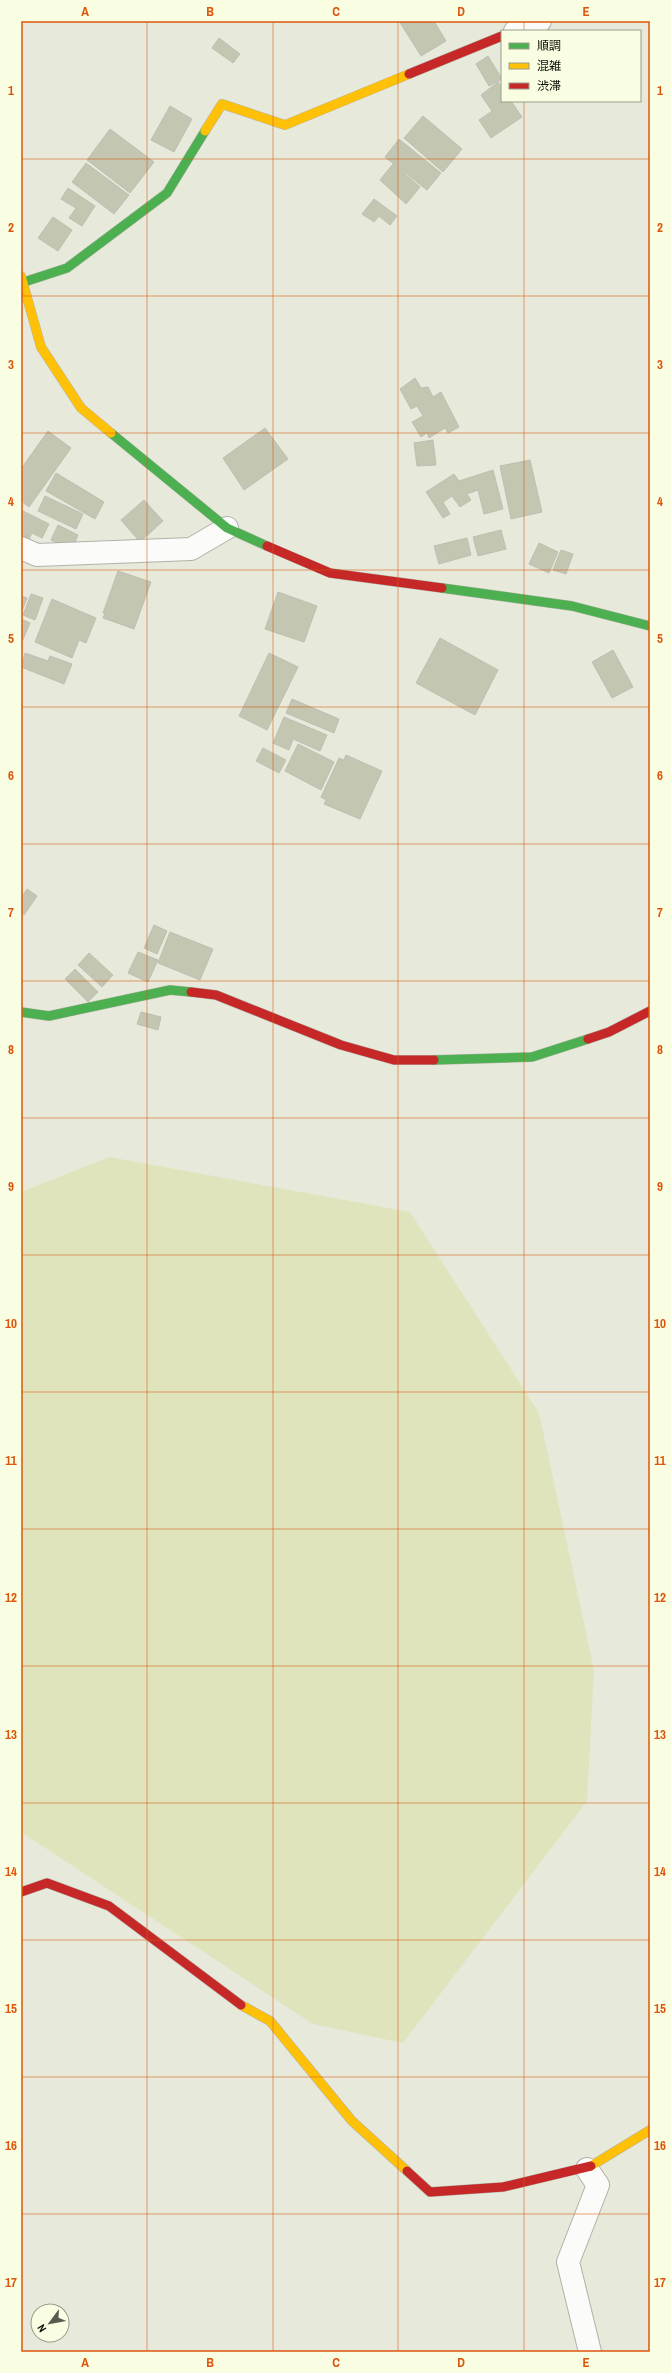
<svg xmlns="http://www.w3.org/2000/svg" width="671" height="2373" font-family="'Archivo Narrow','Noto Sans JP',sans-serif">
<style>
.green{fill:#e0e4bd}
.building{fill:#c3c6b0;stroke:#bdbfb3}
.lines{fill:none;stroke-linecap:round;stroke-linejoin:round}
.street-casing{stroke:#b1b2a7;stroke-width:24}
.fast-casing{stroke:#b1b2a7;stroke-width:10}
.slow-casing{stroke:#b1b2a7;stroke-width:10}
.jam-casing{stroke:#b1b2a7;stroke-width:10}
.street{stroke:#fbfcfa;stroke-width:22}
.fast{stroke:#4caf50;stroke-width:9}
.slow{stroke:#ffc107;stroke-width:9}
.jam{stroke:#c62828;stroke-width:9}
.grid{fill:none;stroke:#dd550c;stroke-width:1;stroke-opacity:0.55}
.neatline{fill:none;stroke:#dd550c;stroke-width:1.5}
.grid-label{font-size:13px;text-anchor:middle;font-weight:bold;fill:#dd550c}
</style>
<rect width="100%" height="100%" fill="#e7e9db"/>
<!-- green -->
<path class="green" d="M109,1157L410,1212L539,1413L594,1670L587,1801L403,2043L313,2024L21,1832V1192Z"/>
<!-- building -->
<path class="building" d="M399,21H434L446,41L421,56Z
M219,38L240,54L233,63L212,48Z
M488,56L502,79L489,86L476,64Z
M498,82L502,88V101H511L522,117L491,138L479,120L492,111L481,95Z
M170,106L192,119L174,152L151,140Z
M423,116L462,149L443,172L404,138Z
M110,129L154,162L130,193L87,160Z
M399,139L441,173L427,190L385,157Z
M86,163L129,195L114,214L72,182Z
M393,164L420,187L406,204L380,180Z
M68,188L95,206L82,226L69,218L76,208L61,199Z
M374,199L397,216L390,225L379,216L374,222L362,214Z
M53,217L72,230L58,251L38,238Z
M415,378L421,388L428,387L433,397L441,392L459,427L448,433L445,428L429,438L427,433L421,437L412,422L423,416L417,406L411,409L400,389Z
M265,428L288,459L244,490L223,458Z
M48,431L71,448L29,507L21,501V469Z
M433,440L436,465L417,466L414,443Z
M530,460L542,512L511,519L500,466Z
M493,470L503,509L484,514L478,490L467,494L471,500L460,507L452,496L443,502L450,514L443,518L426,492L454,474L459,481Z
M56,473L104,502L95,519L46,491Z
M45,496L83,514L76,529L38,511Z
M144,500L163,521L140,542L121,520Z
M21,510L49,524L42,538L32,533L27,543L21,540Z
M58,525L78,535L72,549L51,540Z
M501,530L506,549L478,556L473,537Z
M467,538L471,555L439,564L434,546Z
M539,543L558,552L549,573L529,564Z
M561,550L573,554L566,574L553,570Z
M118,571L151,582L134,629L103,618L105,613H103Z
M278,592L317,606L304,642L265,629Z
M31,594L43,598L35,620L23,615Z
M21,596L27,598L21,613Z
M52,599L96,618L86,643L79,640L72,658L35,642Z
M21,619L30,623L21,644Z
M440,638L498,670L475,715L416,683Z
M613,650L633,687L612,698L592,662Z
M25,653L48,661L50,656L72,664L64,684L21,667Z
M269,653L298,667L267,730L239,716Z
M292,699L339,719L334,733L286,713Z
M284,717L327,735L320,751L293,739L289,750L273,743Z
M298,744L334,762L321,790L285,771Z
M263,748L286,760L279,773L256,761Z
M346,755L382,771L360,819L324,804L326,800L321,797L339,758L344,760Z
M27,889L37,896L24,915L21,913V898Z
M154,925L167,931L157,954L144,948Z
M170,932L213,949L200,980L158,963Z
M138,952L158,960L148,982L128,973Z
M89,953L113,975L102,987L78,965Z
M75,969L98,992L88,1002L65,979Z
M141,1012L161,1017L158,1030L137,1024Z"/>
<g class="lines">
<defs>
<path id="street" d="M515,31L540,21
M21,548L37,555L191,549L227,528
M587,2169L598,2185L568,2262L590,2352"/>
<path id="fast" d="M24,282L67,268L167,193L205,131
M111,433L227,528L267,546
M442,588L572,606L650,626
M21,1012L49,1016L170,990L191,992
M434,1060L532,1057L588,1039"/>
<path id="slow" d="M205,131L222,104L285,125L409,74
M21,276L41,347L81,408L111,433
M241,2005L270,2021L352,2121L407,2171
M591,2166L650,2130"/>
<path id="jam" d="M409,74L502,36
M267,546L330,573L442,588
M191,992L216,995L341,1045L394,1060H434
M588,1039L609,1032L650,1011
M21,1892L47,1883L109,1906L241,2005
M407,2171L430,2192L503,2187L591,2166"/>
</defs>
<!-- street casing -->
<use href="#street" class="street-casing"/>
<!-- fast casing -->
<use href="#fast" class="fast-casing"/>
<!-- slow casing -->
<use href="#slow" class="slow-casing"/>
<!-- jam casing -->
<use href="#jam" class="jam-casing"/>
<!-- street -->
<use href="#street" class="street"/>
<!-- fast -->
<use href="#fast" class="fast"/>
<!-- slow -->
<use href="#slow" class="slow"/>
<!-- jam -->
<use href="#jam" class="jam"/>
</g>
<!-- grid -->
<path class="grid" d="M147,21V2352M273,21V2352M398,21V2352M524,21V31M524,101V2352M21,159H650M21,296H650M21,433H650M21,570H650M21,707H650M21,844H650M21,981H650M21,1118H650M21,1255H650M21,1392H650M21,1529H650M21,1666H650M21,1803H650M21,1940H650M21,2077H650M21,2214H650"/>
<!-- border -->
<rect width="671" height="2373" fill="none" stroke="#f9fde2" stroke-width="44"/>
<!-- legend -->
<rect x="501" y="30" width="140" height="72" fill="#f9fde2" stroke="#9b9d8a"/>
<rect x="509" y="43" width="20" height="6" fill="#4caf50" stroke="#9b9d8a"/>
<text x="537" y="50" font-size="12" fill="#0d0e06">順調</text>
<rect x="509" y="63" width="20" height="6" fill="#ffc107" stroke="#9b9d8a"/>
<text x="537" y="70" font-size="12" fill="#0d0e06">混雑</text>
<rect x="509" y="83" width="20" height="6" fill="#c62828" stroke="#9b9d8a"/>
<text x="537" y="90" font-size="12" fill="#0d0e06">渋滞</text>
<!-- north arrow -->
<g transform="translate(50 2323) rotate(238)"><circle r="19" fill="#f9fde2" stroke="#9b9d8a"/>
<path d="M0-3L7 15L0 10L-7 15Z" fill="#595b51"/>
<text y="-6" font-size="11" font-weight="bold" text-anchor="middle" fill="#0d0e06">N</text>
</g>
<rect x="22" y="22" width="627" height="2329" class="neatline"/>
<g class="grid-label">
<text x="85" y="16">A</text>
<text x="210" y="16">B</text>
<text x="336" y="16">C</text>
<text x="461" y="16">D</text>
<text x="586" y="16">E</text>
<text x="11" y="95">1</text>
<text x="660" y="95">1</text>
<text x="11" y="232">2</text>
<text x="660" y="232">2</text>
<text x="11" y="369">3</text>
<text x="660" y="369">3</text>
<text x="11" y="506">4</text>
<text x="660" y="506">4</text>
<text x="11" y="643">5</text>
<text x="660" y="643">5</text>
<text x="11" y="780">6</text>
<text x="660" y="780">6</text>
<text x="11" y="917">7</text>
<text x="660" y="917">7</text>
<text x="11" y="1054">8</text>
<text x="660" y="1054">8</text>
<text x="11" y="1191">9</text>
<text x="660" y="1191">9</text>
<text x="11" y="1328">10</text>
<text x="660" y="1328">10</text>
<text x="11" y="1465">11</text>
<text x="660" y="1465">11</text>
<text x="11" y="1602">12</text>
<text x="660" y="1602">12</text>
<text x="11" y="1739">13</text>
<text x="660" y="1739">13</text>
<text x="11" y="1876">14</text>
<text x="660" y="1876">14</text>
<text x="11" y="2013">15</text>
<text x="660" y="2013">15</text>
<text x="11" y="2150">16</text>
<text x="660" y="2150">16</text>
<text x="11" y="2287">17</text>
<text x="660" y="2287">17</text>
<text x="85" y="2367">A</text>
<text x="210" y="2367">B</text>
<text x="336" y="2367">C</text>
<text x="461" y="2367">D</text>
<text x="586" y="2367">E</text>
</g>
</svg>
